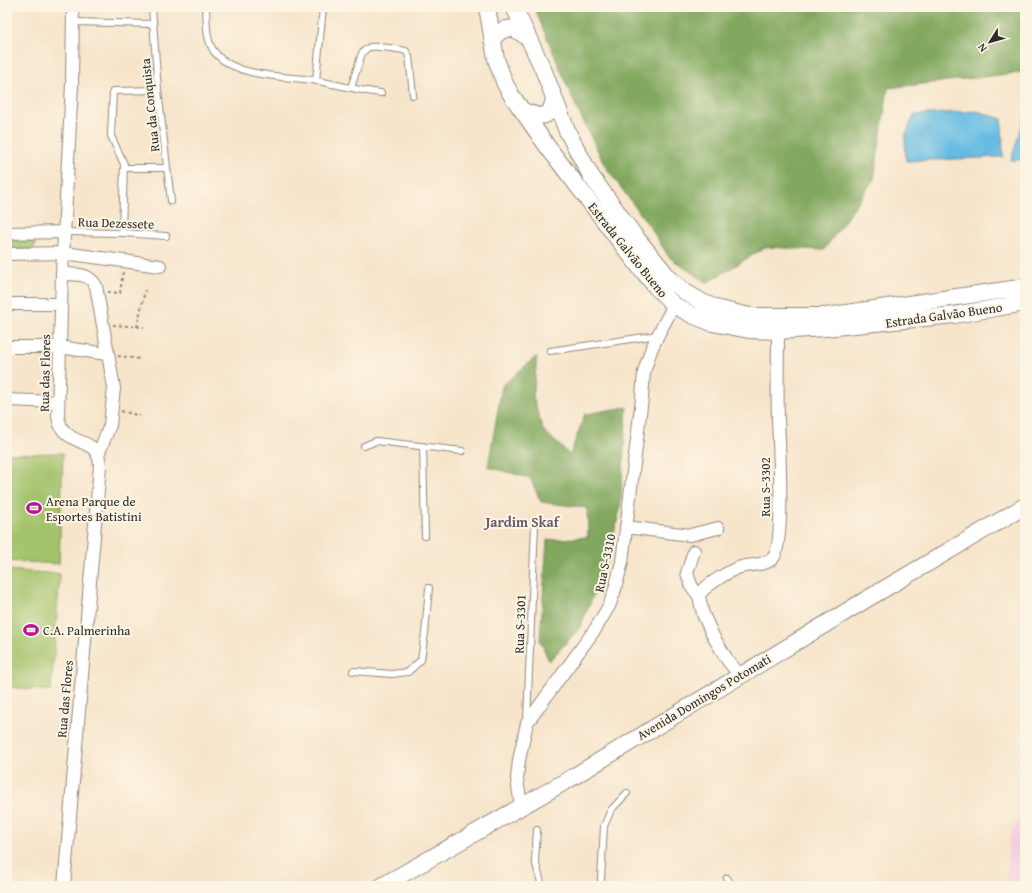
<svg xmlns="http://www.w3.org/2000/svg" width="1032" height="893" font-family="'Gentium Book Plus',serif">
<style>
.built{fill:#f3cfdf}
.green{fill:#a3c26a;stroke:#67764a}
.forest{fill:#82a85e;stroke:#566a44}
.water{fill:#66bce3;stroke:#487487}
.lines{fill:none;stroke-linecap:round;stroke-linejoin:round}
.lane-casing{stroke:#91887b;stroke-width:8}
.street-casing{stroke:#91887b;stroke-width:14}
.secondary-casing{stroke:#91887b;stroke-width:18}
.path{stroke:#91887b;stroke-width:2;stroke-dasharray:3 3;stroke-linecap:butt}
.lane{stroke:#fff;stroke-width:6}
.street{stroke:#fff;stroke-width:12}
.secondary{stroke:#fff;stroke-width:16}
.labels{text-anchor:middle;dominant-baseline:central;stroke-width:4;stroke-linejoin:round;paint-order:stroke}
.street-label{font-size:13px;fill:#2b2b2b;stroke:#fcf5e5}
.poi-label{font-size:13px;fill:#2b2b2b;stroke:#fcf5e5;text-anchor:start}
.neighbourhood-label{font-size:14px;font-weight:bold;fill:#675a66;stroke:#fcf5e5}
</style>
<rect width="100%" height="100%" fill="#fcf5e5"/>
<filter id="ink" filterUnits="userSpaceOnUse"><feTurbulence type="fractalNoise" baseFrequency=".025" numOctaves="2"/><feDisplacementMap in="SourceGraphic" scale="8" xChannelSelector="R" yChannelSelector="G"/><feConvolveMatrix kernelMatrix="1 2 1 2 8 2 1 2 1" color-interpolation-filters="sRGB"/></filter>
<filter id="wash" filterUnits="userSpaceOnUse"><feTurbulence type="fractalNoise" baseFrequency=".012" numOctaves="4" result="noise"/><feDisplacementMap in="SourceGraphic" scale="16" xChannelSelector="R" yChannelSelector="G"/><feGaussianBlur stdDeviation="0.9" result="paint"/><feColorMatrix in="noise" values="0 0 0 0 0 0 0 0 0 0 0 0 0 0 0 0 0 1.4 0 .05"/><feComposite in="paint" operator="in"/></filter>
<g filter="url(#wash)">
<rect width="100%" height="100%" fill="#f7e5cb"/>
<!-- built -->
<path class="built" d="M1025,814V886H1006L1008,845L1012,831L1017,820Z"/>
<!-- green -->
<path class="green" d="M7,240H30L36,244L32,250H7Z
M63,453L59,564L7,561V454Z
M7,570L60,574L51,691L7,687Z"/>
<!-- forest -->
<path class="forest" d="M534,7H1025V72L888,88L874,179L824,250L766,247L707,283L669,257L650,227L605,166L575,104Z
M537,356L533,397L543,430L570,455L585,414L627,407L620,510L605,568L579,629L549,661L540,640L547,540L588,537L587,508L541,502L530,478L488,467L502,386Z"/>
<!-- water -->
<path class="water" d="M977,111L1002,119L1003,157L906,161L905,137L914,115Z
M1025,115V160H1011Z"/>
</g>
<g filter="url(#ink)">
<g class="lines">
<defs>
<path id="lane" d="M152,7L158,90L171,201
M206,7C207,24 205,44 218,56C240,78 289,76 318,81C339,85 360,91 381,93
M73,22L154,24
M316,81L323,7
M351,88L362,53C364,51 367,48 370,47C376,46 400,49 406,51L409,56L413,95
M124,168H167
M65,232L122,233L166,236
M122,233L124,164L111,136L113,91L158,90
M550,351L658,335
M364,446L376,441L385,442L462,451
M423,446L425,536
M353,671L392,674L408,672L421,660L425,633L429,588
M527,720L535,525
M537,830L535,861L542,886
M727,878L732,886
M601,879L604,826L611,810L627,793"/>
<path id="street" d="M7,233L65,232
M7,254L64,253L160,266
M62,274C76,275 88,272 96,286L114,388L110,425L98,455
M7,304H61
M7,347H59L107,354
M7,400L57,402
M626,527L690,535L718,528
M694,551L687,573L689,579L692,587L699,596L703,614L713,636L728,661L740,675
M699,596C702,587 732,569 741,567C751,564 765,566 773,558C785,545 779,442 778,419C777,390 778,360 778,331
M521,806L517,779L519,760L527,723L596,628L609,606L614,593L622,562L642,398L644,372L651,350L658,335L674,305
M64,886L100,466C99,439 76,446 64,431C60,427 59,422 58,416L62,274L72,84L73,7"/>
<path id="secondary" d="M487,7L496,59L505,84L512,96L547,146L638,265L656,287L674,305L692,315L712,323L749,330L778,331L825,328L954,315L1025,303
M514,7L543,69L567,131L591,176L634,235L670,279L685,292L704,303L719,309L750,316H826L1025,287
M492,39C506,24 513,26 529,39
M523,111C541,118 551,120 554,97
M382,886L568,780L867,599L1025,506"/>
</defs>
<!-- lane casing -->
<use href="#lane" class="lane-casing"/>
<!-- street casing -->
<use href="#street" class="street-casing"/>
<!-- secondary casing -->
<use href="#secondary" class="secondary-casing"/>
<!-- path -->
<path class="path" d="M108,292L120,293L123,272
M113,325L144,327
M137,327L145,290
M118,356L140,359
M121,411L140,416"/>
<!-- lane -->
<use href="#lane" class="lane"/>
<!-- street -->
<use href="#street" class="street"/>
<!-- secondary -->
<use href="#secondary" class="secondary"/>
</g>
</g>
<!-- icons -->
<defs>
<symbol id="stadium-bare" viewBox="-9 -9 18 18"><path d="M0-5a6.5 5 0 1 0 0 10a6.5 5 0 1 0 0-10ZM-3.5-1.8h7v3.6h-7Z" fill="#b5179e" stroke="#fcf5e5" stroke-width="2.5" paint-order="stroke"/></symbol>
</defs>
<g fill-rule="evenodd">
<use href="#stadium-bare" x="23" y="497" width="22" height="22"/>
<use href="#stadium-bare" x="20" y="619" width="22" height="22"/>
</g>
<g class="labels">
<!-- street labels -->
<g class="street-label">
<text transform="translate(150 105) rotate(-96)">Rua da Conquista</text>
<text transform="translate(116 223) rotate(2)">Rua Dezessete</text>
<text transform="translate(628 250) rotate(51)">Estrada Galvão Bueno</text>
<text transform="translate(944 315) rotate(-8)">Estrada Galvão Bueno</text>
<text transform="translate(45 373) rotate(-89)">Rua das Flores</text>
<text transform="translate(765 487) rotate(-90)">Rua S-3302</text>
<text transform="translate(605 563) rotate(-78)">Rua S-3310</text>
<text transform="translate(520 624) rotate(-88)">Rua S-3301</text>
<text transform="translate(704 697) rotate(-31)">Avenida Domingos Potomati</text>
<text transform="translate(65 699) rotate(-85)">Rua das Flores</text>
</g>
<!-- poi labels -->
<g class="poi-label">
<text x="46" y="501">Arena Parque de<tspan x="46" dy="15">Esportes Batistini</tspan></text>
<text x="43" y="630">C.A. Palmerinha</text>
</g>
<!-- neighbourhood labels -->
<g class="neighbourhood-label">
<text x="522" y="522">Jardim Skaf</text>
</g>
</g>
<!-- margin -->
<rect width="1032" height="893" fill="none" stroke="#fcf5e5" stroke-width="24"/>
<!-- north arrow -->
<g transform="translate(990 42) rotate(233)" stroke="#fcf5e5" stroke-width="3" paint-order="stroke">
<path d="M0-3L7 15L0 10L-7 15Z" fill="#2b2b2b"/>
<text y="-6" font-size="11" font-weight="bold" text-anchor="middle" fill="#2b2b2b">N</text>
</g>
</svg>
